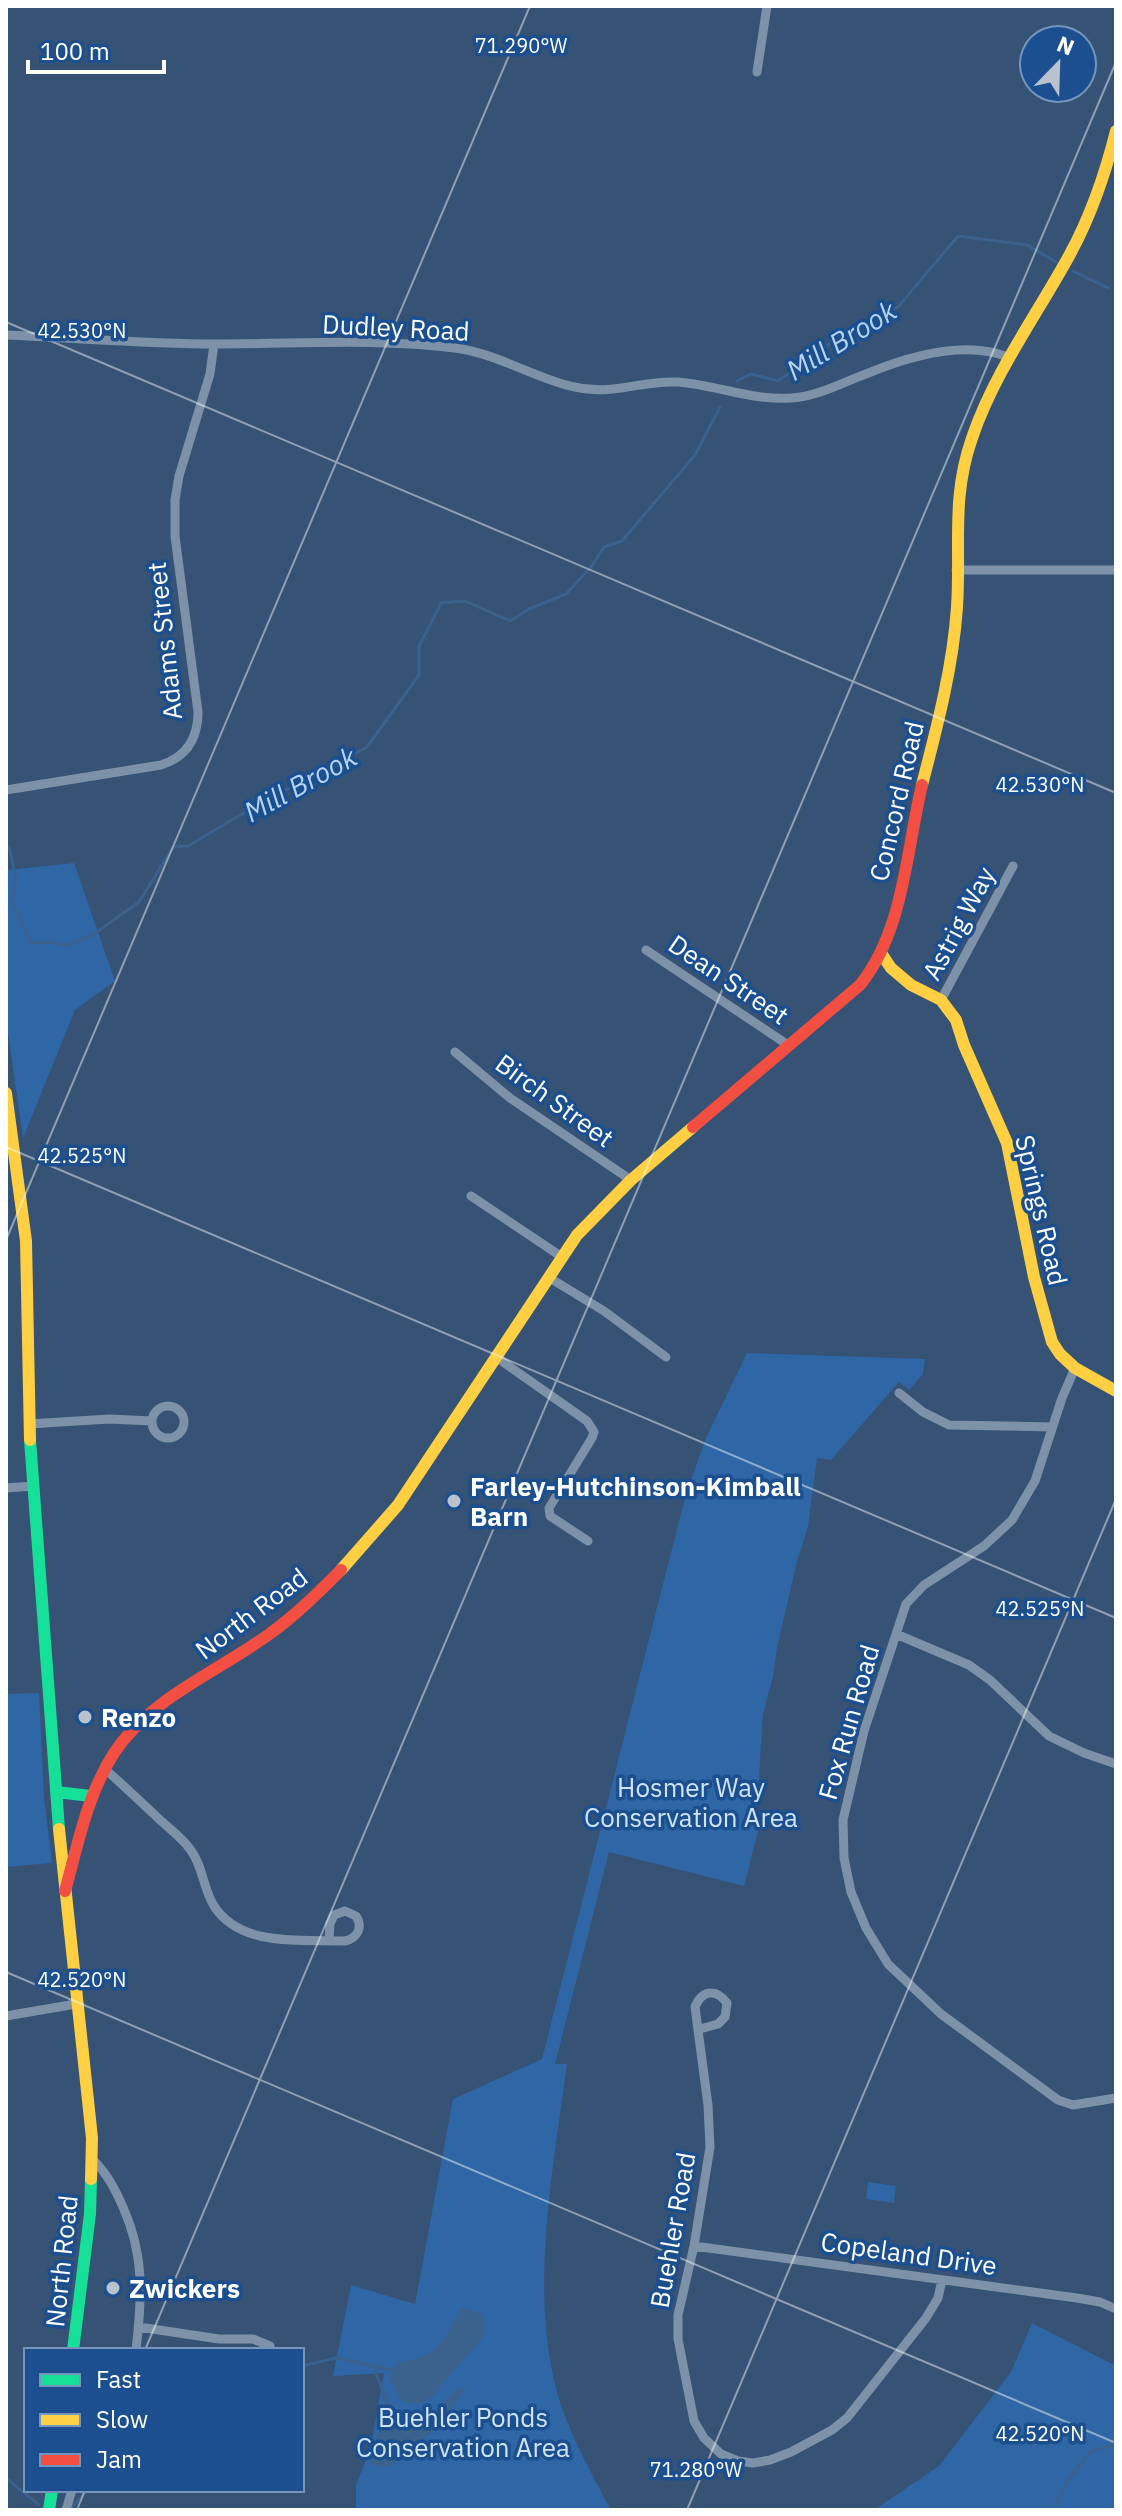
<svg xmlns="http://www.w3.org/2000/svg" width="1122" height="2516" font-family="'IBM Plex Sans',sans-serif">
<style>
.green{fill:#2f66a5}
.water{fill:#3b618d}
.lines{fill:none;stroke-linecap:round;stroke-linejoin:round}
.stream{stroke:#3b618d;stroke-width:3}
.street{stroke:#7d92a8;stroke-width:9}
.fast{stroke:#16e098;stroke-width:12}
.slow{stroke:#ffcf43;stroke-width:12}
.jam{stroke:#f24e42;stroke-width:12}
.ticks{fill:none;stroke:#fff;stroke-width:2;stroke-opacity:0.45}
.poi-dot{fill:#b9c2ce;stroke:#1b4f8f;stroke-width:3}
.labels{text-anchor:middle;dominant-baseline:central;stroke-width:7;stroke-linejoin:round;paint-order:stroke}
.street-label{font-size:26px;fill:#fff;stroke:#1b4f8f}
.poi-label{font-size:26px;font-weight:bold;fill:#fff;stroke:#1b4f8f;text-anchor:start}
.park-label{font-size:26px;fill:#cfe3fa;stroke:#1b4f8f}
.water-label{font-size:28px;font-style:italic;fill:#b5d3f5;stroke:#1b4f8f}
.ticks-label{font-size:20px;text-anchor:middle;fill:#fff;stroke:#1b4f8f;stroke-width:7;stroke-linejoin:round;paint-order:stroke}
</style>
<rect width="100%" height="100%" fill="#365274"/>
<!-- green -->
<path class="green" d="M74,863L115,981L75,1010L23,1138L6,1019V870Z
M747,1353L925,1359L923,1374L909,1390L899,1382L831,1460L817,1458L808,1527L797,1561L777,1648L773,1677L763,1714L757,1808L759,1827L744,1886L609,1852L555,2064H567C553,2172 527,2299 561,2405C573,2441 593,2476 611,2510H356V2485L370,2450L384,2373L333,2376L351,2285L415,2304L453,2099L542,2059L686,1494L706,1438Z
M39,1693L44,1797L52,1863L6,1867V1694Z
M868,2182L896,2186L894,2203L866,2199Z
M1032,2323L1116,2366V2510H874L939,2466L1011,2372Z"/>
<!-- water -->
<path class="water" d="M462,2308L483,2314L484,2336L432,2397L421,2403H405L397,2394L390,2378C399,2354 408,2364 426,2355C443,2346 453,2324 462,2308Z
M462,2386L466,2388L440,2426L407,2450L392,2466H371C370,2446 385,2434 382,2406L387,2402L393,2404L397,2413L407,2416L410,2411C440,2418 441,2402 462,2386Z"/>
<g class="lines">
<!-- stream -->
<path class="stream" d="M1073,271L1108,288
M737,381L751,374L778,381L830,343L898,307L958,236L1027,245L1056,262
M6,845L9,847L16,879L12,902L31,943L48,942L67,945L91,936L139,902L173,847L188,846L257,805L367,747L419,675V646L441,603L465,601L510,621L529,609L566,594L591,567L604,547L622,541L695,455L720,407
M302,2366L336,2358L393,2370
M377,2366L376,2373L387,2402
M6,2478L38,2504
M71,2508L88,2490
M1057,2510L1056,2504L1067,2482L1090,2452L1116,2444"/>
<!-- street -->
<path class="street" d="M757,72L767,6
M6,335C77,338 148,344 218,344C296,344 378,338 455,348C495,353 531,376 570,386C614,397 638,380 678,382C717,385 752,401 792,398C819,396 841,383 866,374C907,357 965,340 1008,357
M956,570H1116
M6,790L161,765C186,757 198,739 198,712L175,536V500L179,476L210,374L214,344
M646,950L788,1045
M941,1000L1013,866
M455,1052L510,1098L631,1180
M471,1196L562,1257
M548,1277L604,1311L666,1357
M496,1357L587,1421L594,1432L592,1438L549,1508L550,1516L588,1541
M1075,1368L1062,1398L1035,1481L1012,1520L984,1546L924,1585L906,1604L864,1731L843,1820L844,1858L851,1892L866,1928L888,1964L941,2014L1058,2100L1073,2105L1116,2098
M899,1393L923,1412L949,1425L1052,1427
M152 1422a16 16 0 1 1 32 0a16 16 0 1 1-32 0Z
M29,1424L109,1419L152,1421
M6,1488L33,1486
M896,1634L969,1665L990,1680L1049,1736L1084,1753L1116,1764
M105,1769C123,1785 141,1802 159,1819C170,1829 182,1838 190,1849C203,1866 203,1888 214,1906C241,1948 302,1939 345,1941C358,1938 363,1927 356,1916L345,1911L334,1915L330,1924L329,1940
M6,2016L76,2004
M700,2029L718,2024L725,2017L727,2003C716,1988 702,1990 695,2007L708,2105L710,2147L694,2246L678,2315V2339L694,2421L704,2438L721,2454L738,2461L753,2463L770,2460L791,2452L832,2430L847,2418L926,2318L938,2298L942,2280
M92,2159C107,2173 115,2189 123,2207C145,2256 142,2298 136,2350
M694,2246L1077,2298L1100,2302L1116,2309
M139,2327L219,2339H253L270,2346
M66,2510L72,2490"/>
<!-- fast -->
<path class="fast" d="M30,1440L59,1829
M56,1792L91,1796
M73,2350L90,2214L91,2179
M49,2510L52,2490"/>
<!-- slow -->
<path class="slow" d="M922,785C937,727 953,667 957,607C961,546 951,498 972,438C994,373 1036,316 1069,256C1091,216 1105,175 1116,131
M881,953L891,968L911,985L941,1000L956,1020L964,1045L1007,1143L1034,1277L1052,1342L1060,1354L1075,1368L1116,1391
M6,1093L26,1241L30,1440
M341,1570L398,1505L577,1235L631,1180L693,1127
M59,1829L92,2138L91,2179"/>
<!-- jam -->
<path class="jam" d="M693,1127L860,985C904,930 906,852 922,785
M65,1891C78,1844 87,1795 114,1753C150,1698 216,1673 268,1635C295,1616 318,1593 341,1570"/>
</g>
<!-- ticks -->
<path class="ticks" d="M6,322L1116,793M6,1147L1116,1618M6,1240L530,6M6,1972L1116,2443M145,2350L1116,62M77,2510L85,2490M687,2510L1116,1499"/>
<!-- markers -->
<g class="poi-dot">
<circle cx="454" cy="1501" r="8"/>
<circle cx="85" cy="1717" r="8"/>
<circle cx="113" cy="2288" r="8"/>
</g>
<g class="labels">
<!-- street labels -->
<g class="street-label">
<text transform="translate(396 327) rotate(3)">Dudley Road</text>
<text transform="translate(164 641) rotate(-96)">Adams Street</text>
<text transform="translate(896 801) rotate(-77)">Concord Road</text>
<text transform="translate(958 923) rotate(-62)">Astrig Way</text>
<text transform="translate(729 979) rotate(34)">Dean Street</text>
<text transform="translate(555 1100) rotate(36)">Birch Street</text>
<text transform="translate(1042 1210) rotate(77)">Springs Road</text>
<text transform="translate(251 1613) rotate(-37)">North Road</text>
<text transform="translate(848 1722) rotate(-74)">Fox Run Road</text>
<text transform="translate(672 2230) rotate(-80)">Buehler Road</text>
<text transform="translate(909 2253) rotate(8)">Copeland Drive</text>
<text transform="translate(61 2261) rotate(-84)">North Road</text>
</g>
<!-- poi labels -->
<g class="poi-label">
<text x="470" y="1486">Farley-Hutchinson-Kimball<tspan x="470" dy="30">Barn</tspan></text>
<text x="101" y="1717">Renzo</text>
<text x="129" y="2288">Zwickers</text>
</g>
<!-- park labels -->
<g class="park-label">
<text x="691" y="1787">Hosmer Way<tspan x="691" dy="30">Conservation Area</tspan></text>
<text x="463" y="2417">Buehler Ponds<tspan x="463" dy="30">Conservation Area</tspan></text>
</g>
<!-- water labels -->
<g class="water-label">
<text transform="translate(841 340) rotate(-32)">Mill Brook</text>
<text transform="translate(300 784) rotate(-29)">Mill Brook</text>
</g>
</g>
<g class="ticks-label">
<text x="521" y="53">71.290°W</text>
<text x="82" y="338">42.530°N</text>
<text x="1040" y="792">42.530°N</text>
<text x="82" y="1163">42.525°N</text>
<text x="1040" y="1616">42.525°N</text>
<text x="82" y="1987">42.520°N</text>
<text x="1040" y="2441">42.520°N</text>
<text x="696" y="2477">71.280°W</text>
</g>
<!-- border -->
<rect width="1122" height="2516" fill="none" stroke="#ffffff" stroke-width="16"/>
<!-- legend -->
<rect x="24" y="2348" width="280" height="144" fill="#1b4f8f" stroke="#7695bc" stroke-width="2"/>
<rect x="40" y="2374" width="40" height="12" fill="#16e098" stroke="#7695bc" stroke-width="2"/>
<text x="96" y="2388" font-size="24" fill="#ffffff">Fast</text>
<rect x="40" y="2414" width="40" height="12" fill="#ffcf43" stroke="#7695bc" stroke-width="2"/>
<text x="96" y="2428" font-size="24" fill="#ffffff">Slow</text>
<rect x="40" y="2454" width="40" height="12" fill="#f24e42" stroke="#7695bc" stroke-width="2"/>
<text x="96" y="2468" font-size="24" fill="#ffffff">Jam</text>
<!-- north arrow -->
<g transform="translate(1058 64) rotate(23)"><circle r="38" fill="#1b4f8f" stroke="#7695bc" stroke-width="2"/>
<path d="M0-6L14 30L0 20L-14 30Z" fill="#b9c2ce"/>
<text y="-12" font-size="22" font-weight="bold" text-anchor="middle" fill="#ffffff">N</text>
</g>
<!-- scale -->
<path d="M28 60v12h136v-12" fill="none" stroke="#ffffff" stroke-width="4"/>
<text x="40" y="60" font-size="24" fill="#ffffff" stroke="#1b4f8f" stroke-width="6" paint-order="stroke">100 m</text>
</svg>
